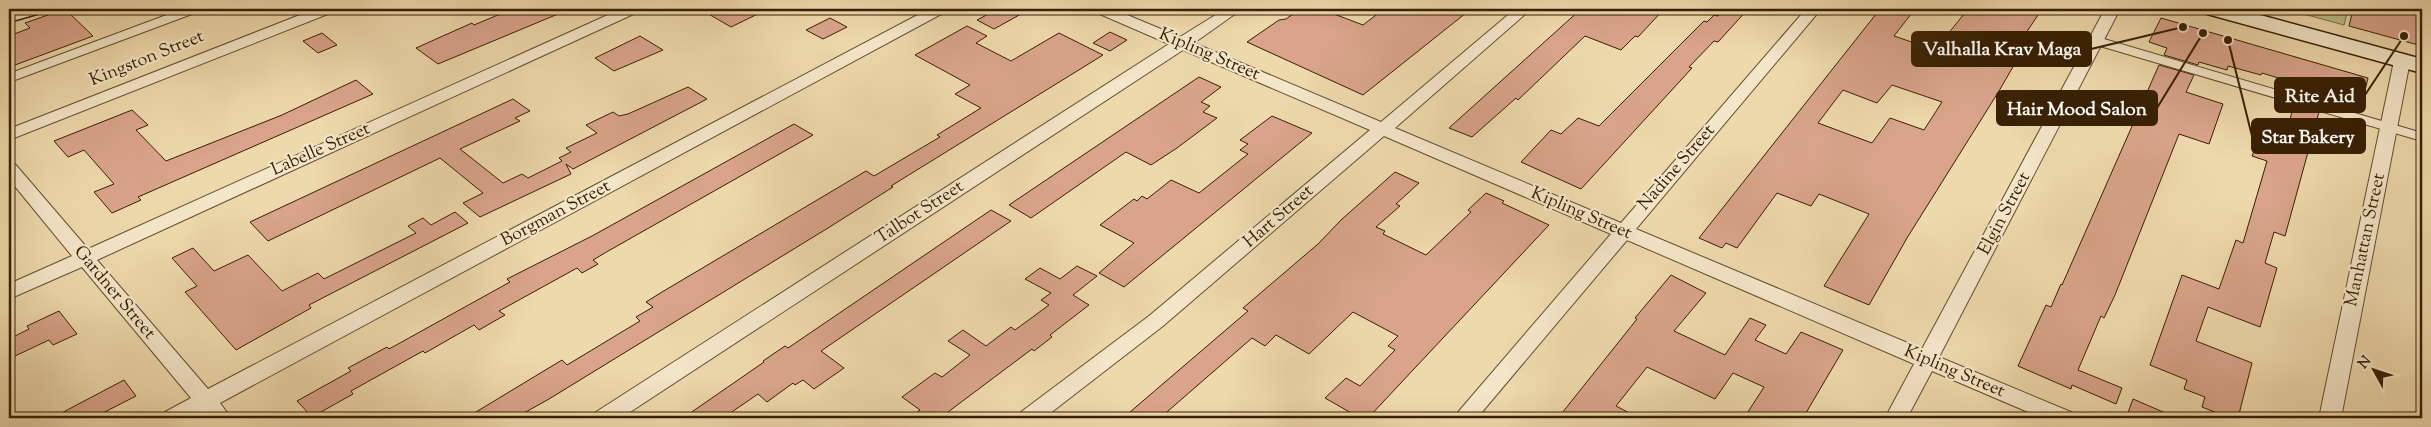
<svg xmlns="http://www.w3.org/2000/svg" width="2431" height="427" font-family="'Sorts Mill Goudy',serif">
<style>
.green{fill:#bdbe86;stroke:#7a6f44}
.building{fill:#d9a48b;stroke:#372002;fill-rule:evenodd}
.lines{fill:none;stroke-linecap:round;stroke-linejoin:round}
.service-casing{stroke:#654e2c;stroke-width:10}
.minor-casing{stroke:#654e2c;stroke-width:2}
.secondary-casing{stroke:#372002;stroke-width:3}
.service{stroke:#f4e6c9;stroke-width:8}
.minor{fill:#f4e6c9;fill-rule:evenodd}
.secondary{fill:#f4e6c9;fill-rule:evenodd}
.labels{text-anchor:middle;dominant-baseline:central;stroke-width:4.5;stroke-linejoin:round;paint-order:stroke}
.street-label{font-size:18px;fill:#372002;stroke:#f4e6c9}
.leader{fill:none;stroke:#372002;stroke-width:2}
.callout-dot{fill:#372002;stroke:#f4e6c9;stroke-width:2}
.callout{fill:#372002;stroke:#372002;stroke-width:2}
.callout-label{font-size:19px;text-anchor:middle;font-weight:bold;fill:#fff}
</style>
<rect width="100%" height="100%" fill="#eed9ac"/>
<filter id="stains"><feTurbulence type="fractalNoise" baseFrequency=".004" numOctaves="4"/><feColorMatrix values="0 0 0 0 .2 0 0 0 0 .09 0 0 0 0 .02 0 0 0 .5 -.17"/></filter>
<radialGradient id="worn" r=".72"><stop offset=".6" stop-color="#630" stop-opacity="0"/><stop offset="1" stop-color="#630" stop-opacity=".3"/></radialGradient>
<!-- green -->
<path class="green" d="M2285,9H2348L2344,25Z"/>
<!-- building -->
<path class="building" d="M65,9L93,36L15,65L9,58V36L30,28L25,23Z
M512,9H570L438,64L416,48L472,23L474,25Z
M700,9H768L731,27Z
M998,9H1030L994,29L977,20Z
M1300,9H1321L1363,25L1384,9H1471L1363,95L1247,42L1279,20L1286,19Z
M1581,9H1664L1638,37L1635,36L1621,50L1585,36L1518,100L1516,98L1472,137L1449,128Z
M1725,9H1748L1718,42L1714,41L1689,67L1692,68L1581,189L1521,162L1551,130L1561,134L1578,118L1599,126L1704,21L1707,22L1714,15L1718,16Z
M1880,9H1915L1894,36L1935,50L1968,9H2042L2006,63L2014,65L1999,91L1907,238L1869,305L1824,286L1869,214L1819,194L1811,206L1777,193L1737,248L1726,243L1722,248L1699,238ZM1892,85L1942,102L1924,130L1890,118L1872,143L1818,123L1843,90L1877,103Z
M2353,9H2413L2422,11V46L2349,26Z
M830,18L847,27L823,39L806,30Z
M2161,18L2368,78L2362,103L2325,92L2322,102L2298,94L2301,85L2262,73L2261,75L2228,66L2227,70L2199,62L2198,65L2164,55L2167,48L2149,42Z
M967,26L987,36L976,43L1011,61L1059,33L1103,55L891,186L893,187L828,228L549,399L515,418H466L562,360L567,365L640,321L636,317L653,307L646,302L662,292L866,171L874,176L940,137L937,135L981,108L955,94L970,85L915,55Z
M1110,32L1127,40L1110,51L1093,43Z
M322,33L337,45L318,53L303,41Z
M640,36L663,50L614,71L595,58Z
M2159,65L2194,75L2186,92L2223,104L2209,144L2179,134L2115,295L2104,318L2101,316L2078,370L2122,388L2116,404L2072,385L2071,389L2018,366L2046,305L2051,307L2061,284L2062,285Z
M1199,77L1221,87L1201,102L1210,106L1203,112L1217,118L1177,148L1151,165L1126,152L1031,218L1009,205Z
M356,80L373,94L138,197L141,200L112,213L94,192L114,184L84,150L68,157L54,141L132,110L148,125L136,130L166,161L282,115Z
M688,87L707,99L573,169L566,164L571,174L480,217L463,203L483,193L440,158L268,241L250,222L513,99L530,111L515,118L520,121L460,149L503,183L522,174L528,178L562,161L559,158L571,152L566,148L597,133L586,125L613,112L619,116L628,114Z
M2294,105L2319,112L2285,236L2274,232L2265,263L2277,268L2260,327L2208,307L2196,341L2252,363L2238,418H2229L2202,407L2205,397L2184,389L2187,380L2150,365L2182,275L2219,289L2236,240L2243,243L2267,161L2252,156L2265,126L2286,133Z
M1272,116L1312,133L1124,287L1099,273L1134,243L1100,225L1134,199L1137,201L1142,196L1147,199L1171,180L1199,193L1248,154L1240,150L1248,144L1240,140Z
M794,124L813,135L610,250L593,260L598,264L582,273L577,268L499,311L505,315L479,330L474,325L425,353L423,351L351,391L353,394L312,417L297,401L351,371L348,368L387,347L389,349L510,282L507,279L592,236Z
M1395,172L1419,183L1396,204L1400,206L1376,227L1385,231L1383,234L1426,255L1471,212L1468,210L1486,193L1504,201L1502,203L1549,225L1368,418H1360L1325,398L1346,378L1360,386L1395,350L1388,346L1398,336L1353,312L1309,354L1276,335L1265,346L1252,338L1160,418H1123L1248,311L1243,308L1318,244L1341,220Z
M991,210L1011,221L821,351L844,368L814,389L803,380L795,385L793,383L767,402L758,394L723,418H683L764,362L763,361L785,346L788,348Z
M455,212L468,223L309,305L311,308L236,350L185,292L197,286L172,258L193,248L214,271L248,255L282,291L318,273L324,279L416,233L408,226L423,218L431,225Z
M1077,266L1097,276L1073,295L1089,305L1050,335L1052,337L1034,351L1032,349L940,418H909L920,410L902,397L935,373L942,377L970,355L948,341L963,330L986,346L1011,327L1015,330L1049,305L1041,300L1051,293L1025,279L1040,268L1060,279Z
M1671,275L1706,293L1674,331L1725,355L1750,318L1766,325L1755,340L1786,354L1801,332L1843,350L1803,418H1744L1764,387L1733,373L1715,399L1647,367L1616,406L1639,418H1558L1637,319L1635,318Z
M59,311L77,334L53,345L49,340L15,356L9,348V339L29,329L27,326Z
M124,380L136,396L93,418H52Z
M2133,399L2177,418H2126Z"/>
<g class="lines">
<defs>
<path id="service" d="M2097,41L2422,137
M9,78L194,9"/>
<path id="minor" d="M315,9H336L333,12L9,140V129Z
M621,9H641L638,12L97,260L208,389L929,9H948L945,12L220,403L231,418H207L202,412L191,418H162L165,412L191,398L82,267L9,299V284L72,256L9,179V163L15,164L88,249Z
M1093,9H1113L1180,37L1225,9H1242L1194,43L1381,122L1515,9H1531L1395,128L1621,223L1806,9H1821L1636,229L1922,349L2105,9H2120L1939,357L2071,412L2074,418H2042L1932,371L1907,418H1885L1914,364L1627,240L1477,418H1453L1611,234L1384,136L1163,326L1044,418H1018L1021,412L1149,316L1370,130L1183,50L621,418H593L596,412L1169,44L1095,12Z
M2402,56L2410,61L2341,418H2319L2394,61Z"/>
<path id="secondary" d="M9,9H40L37,14L9,22Z
M2204,9H2238L2422,59V73L2207,14Z"/>
</defs>
<!-- service casing -->
<use href="#service" class="service-casing"/>
<!-- minor casing -->
<use href="#minor" class="minor-casing"/>
<!-- secondary casing -->
<use href="#secondary" class="secondary-casing"/>
<!-- service -->
<use href="#service" class="service"/>
<!-- minor -->
<use href="#minor" class="minor"/>
<!-- secondary -->
<use href="#secondary" class="secondary"/>
</g>
<g class="labels">
<!-- street labels -->
<g class="street-label">
<text transform="translate(1209 55) rotate(23)">Kipling Street</text>
<text transform="translate(147 59) rotate(-22)">Kingston Street</text>
<text transform="translate(321 150) rotate(-24)">Labelle Street</text>
<text transform="translate(1677 168) rotate(-49)">Nadine Street</text>
<text transform="translate(920 213) rotate(-33)">Talbot Street</text>
<text transform="translate(556 214) rotate(-28)">Borgman Street</text>
<text transform="translate(1581 214) rotate(23)">Kipling Street</text>
<text transform="translate(2005 214) rotate(-62)">Elgin Street</text>
<text transform="translate(1279 217) rotate(-41)">Hart Street</text>
<text transform="translate(2366 240) rotate(-78)">Manhattan Street</text>
<text transform="translate(114 293) rotate(50)">Gardner Street</text>
<text transform="translate(1954 372) rotate(23)">Kipling Street</text>
</g>
</g>
<!-- callouts -->
<path class="leader" d="M2183 27L2091 49M2404 36L2365 95M2203 33L2157 108M2228 40L2252 136"/>
<g class="callout-dot">
<circle cx="2183" cy="27" r="5"/>
<circle cx="2404" cy="36" r="5"/>
<circle cx="2203" cy="33" r="5"/>
<circle cx="2228" cy="40" r="5"/>
</g>
<g class="callout">
<rect x="1912" y="32" width="179" height="34" rx="5"/>
<rect x="2275" y="78" width="90" height="34" rx="5"/>
<rect x="1997" y="91" width="160" height="34" rx="5"/>
<rect x="2252" y="119" width="113" height="34" rx="5"/>
</g>
<g class="callout-label">
<text x="2002" y="55">Valhalla Krav Maga</text>
<text x="2320" y="102">Rite Aid</text>
<text x="2077" y="115">Hair Mood Salon</text>
<text x="2308" y="143">Star Bakery</text>
</g>
<!-- margin -->
<rect width="2431" height="427" fill="none" stroke="#eed9ac" stroke-width="30"/>
<rect x="10" y="10" width="2411" height="407" fill="none" stroke="#372002" stroke-width="2.5"/>
<rect x="15" y="15" width="2401" height="397" fill="none" stroke="#372002"/>
<!-- north arrow -->
<g transform="translate(2374 370) rotate(310)" stroke="#f4e6c9" stroke-width="4" paint-order="stroke">
<path d="M0-4L9 19L0 12L-9 19Z" fill="#372002"/>
<text y="-8" font-size="14" font-weight="bold" text-anchor="middle" fill="#372002">N</text>
</g>
<rect width="100%" height="100%" filter="url(#stains)"/>
<rect width="100%" height="100%" fill="url(#worn)"/>
</svg>
